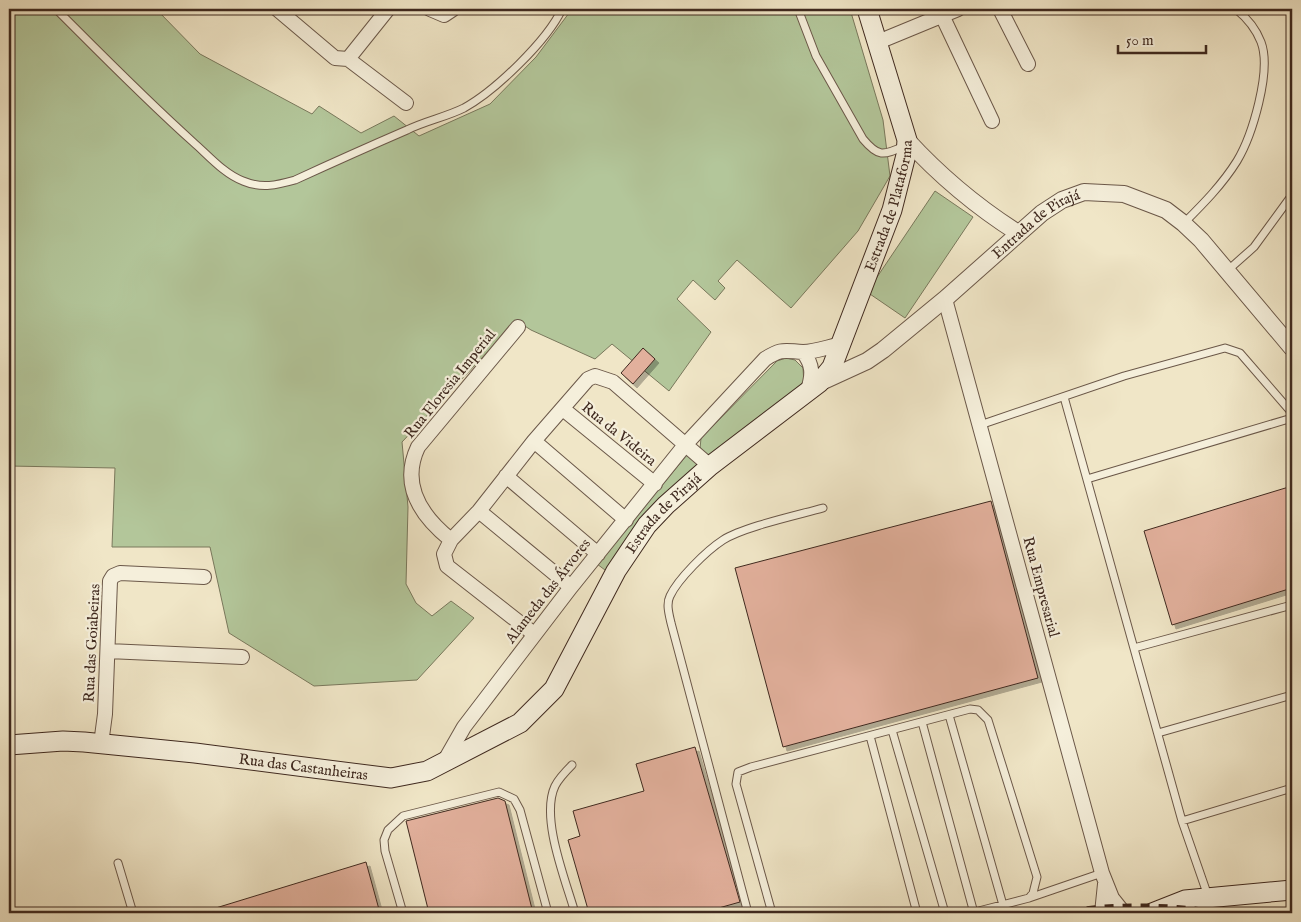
<svg xmlns="http://www.w3.org/2000/svg" width="1301" height="922" font-family="'IM FELL English',serif">
<style>
.green{fill:#b3c69a;stroke:#79785c}
.building{fill:#e2b09c;stroke:#3f291f;filter:url(#shadow)}
.lines{fill:none;stroke-linecap:round;stroke-linejoin:round}
.service-casing{stroke:#6b5849;stroke-width:9}
.minor-casing{stroke:#6b5849;stroke-width:16}
.tertiary-casing{stroke:#6b5849;stroke-width:18}
.secondary-casing{stroke:#3f291f;stroke-width:21}
.service{stroke:#f5efdb;stroke-width:7}
.minor{stroke:#f5efdb;stroke-width:14}
.tertiary{stroke:#f5efdb;stroke-width:16}
.secondary{stroke:#f5efdb;stroke-width:19}
.rail{stroke:#3f291f;stroke-width:4;stroke-dasharray:9 9;stroke-linecap:butt}
.labels{text-anchor:middle;dominant-baseline:central;stroke-width:4.5;stroke-linejoin:round;paint-order:stroke}
.street-label{font-size:15px;fill:#3f291f;stroke:#f5efdb}
</style>
<defs>
<filter id="shadow"><feDropShadow dx="4" dy="4" stdDeviation="0" flood-color="#0004"/></filter>
</defs>
<rect width="100%" height="100%" fill="#f0e6c7"/>
<filter id="stains"><feTurbulence type="fractalNoise" baseFrequency=".004" numOctaves="4"/><feColorMatrix values="0 0 0 0 .2 0 0 0 0 .09 0 0 0 0 .02 0 0 0 .5 -.17"/></filter>
<radialGradient id="worn" r=".72"><stop offset=".6" stop-color="#630" stop-opacity="0"/><stop offset="1" stop-color="#630" stop-opacity=".3"/></radialGradient>
<!-- green -->
<path class="green" d="M9,9H159L157,10L200,54L312,114L319,106L361,133L394,116L419,136L490,104L536,57L572,9H850L883,120L890,176L858,231L791,308L737,260L718,281L725,288L715,300L693,280L677,299L711,332L669,391L612,344L595,359L531,330L517,321L402,442L408,507L406,584L416,603L432,616L451,601L474,618L417,680L314,686L229,633L210,547H112L115,468L9,466Z
M935,191L973,217L905,318L867,292Z
M786,358L795,360L803,368L804,384L710,456L700,449L701,438L777,361Z
M687,455L701,466L609,573L597,564Z"/>
<!-- building -->
<path class="building" d="M643,348L655,359L633,384L621,373Z
M1292,486V588L1172,625L1144,531Z
M991,501L1038,678L783,747L735,568Z
M695,747L740,902L701,913H589L568,840L580,836L573,811L644,791L636,764Z
M498,798L505,801L533,913H429L406,821Z
M366,862L380,913H206V911Z"/>
<g class="lines">
<defs>
<path id="service" d="M56,9C101,54 145,99 193,142C208,155 224,174 243,181C262,189 277,185 295,180C332,163 370,146 407,130C425,121 446,117 464,108C495,91 547,41 562,9
M798,9L816,56L863,139C878,157 883,156 904,146
M1184,223C1203,204 1222,185 1237,161C1252,136 1272,71 1261,42C1256,29 1247,18 1236,9
M1227,271L1254,247L1292,195
M1064,397L1182,821L1208,896
M980,425L1124,376L1225,348L1240,353L1292,413
M1087,479L1292,418
M1134,648L1292,605
M949,715L1003,905
M922,722L974,913
M892,730L945,913
M1158,733L1292,695
M870,736L917,913
M572,765C565,772 559,778 555,786C540,818 566,881 575,913
M1182,821L1292,788
M118,863L133,913
M1029,898L1102,873
M403,913L385,851L384,840L388,830L403,816L499,792L514,799L520,810L548,913
M748,913L671,623C669,614 666,604 670,596C678,579 706,551 723,540C743,527 798,515 823,508
M772,913L736,784L738,772L751,767L970,709L978,710L988,720L1037,877L1033,893L1029,898L971,913"/>
<path id="minor" d="M277,9L335,58L348,59L406,103
M430,9L444,15L453,9
M939,9L992,121
M1000,9L1028,64
M878,42L958,9
M348,59L388,9
M945,299L1102,873L1112,898L1124,913
M803,352C813,365 813,374 808,390
M563,409L655,484
M534,441L626,520
M506,476L598,554
M479,511L571,587
M451,540C421,516 400,485 418,447L518,327
M534,634L447,566L444,554L451,540L479,511L534,441L588,379L595,376L613,382L710,466
M108,651L242,657
M101,744L105,714L110,581L113,576L120,573L204,577
M444,762L464,727L571,587L685,445L765,359C782,348 784,351 803,352C816,352 830,346 843,344
M1102,913L1105,884"/>
<g id="tertiary">
<path d="M907,140C940,176 977,207 1018,233"/>
<path id="s1" d="M819,383L867,361L883,350L945,299L1042,213L1062,200L1084,192L1124,194L1166,210L1183,223L1201,240L1292,348"/>
</g>
<g id="secondary">
<path id="s2" d="M9,745L63,741L84,742L195,753L391,778L427,771L520,723L554,689L616,571L647,525L666,505L710,466L819,383L832,367L892,210L906,155L907,140L867,9"/>
<path d="M1152,913L1185,900L1292,890"/>
</g>
</defs>
<!-- service casing -->
<use href="#service" class="service-casing"/>
<!-- minor casing -->
<use href="#minor" class="minor-casing"/>
<!-- tertiary casing -->
<use href="#tertiary" class="tertiary-casing"/>
<!-- secondary casing -->
<use href="#secondary" class="secondary-casing"/>
<!-- service -->
<use href="#service" class="service"/>
<!-- minor -->
<use href="#minor" class="minor"/>
<!-- tertiary -->
<use href="#tertiary" class="tertiary"/>
<!-- secondary -->
<use href="#secondary" class="secondary"/>
<!-- rail -->
<path class="rail" d="M1051,913C1109,903 1168,903 1226,913"/>
</g>
<g class="labels">
<!-- street labels -->
<g class="street-label">
<text stroke="none"><textPath href="#s2" startOffset="1178">Estrada de Plataforma</textPath></text>
<text stroke="none"><textPath href="#s1" startOffset="271">Entrada de Pirajá</textPath></text>
<text transform="translate(450 384) rotate(-51)">Rua Floresia Imperial</text>
<text transform="translate(619 434) rotate(39)">Rua da Videira</text>
<text stroke="none"><textPath href="#s2" startOffset="782">Estrada de Pirajá</textPath></text>
<text transform="translate(1041 587) rotate(75)">Rua Empresarial</text>
<text transform="translate(548 591) rotate(-52)">Alameda das Árvores</text>
<text transform="translate(92 643) rotate(-87)">Rua das Goiabeiras</text>
<text stroke="none"><textPath href="#s2" startOffset="296">Rua das Castanheiras</textPath></text>
</g>
</g>
<!-- margin -->
<rect width="1301" height="922" fill="none" stroke="#f0e6c7" stroke-width="30"/>
<rect x="10" y="10" width="1281" height="902" fill="none" stroke="#3f291f" stroke-width="2.5"/>
<rect x="15" y="15" width="1271" height="892" fill="none" stroke="#3f291f"/>
<!-- scale -->
<path d="M1118 45v8h88v-8" fill="none" stroke="#3f291f" stroke-width="2.5"/>
<text x="1126" y="45" font-size="15" fill="#3f291f" stroke="#f5efdb" stroke-width="4" paint-order="stroke">50 m</text>
<rect width="100%" height="100%" filter="url(#stains)"/>
<rect width="100%" height="100%" fill="url(#worn)"/>
</svg>
